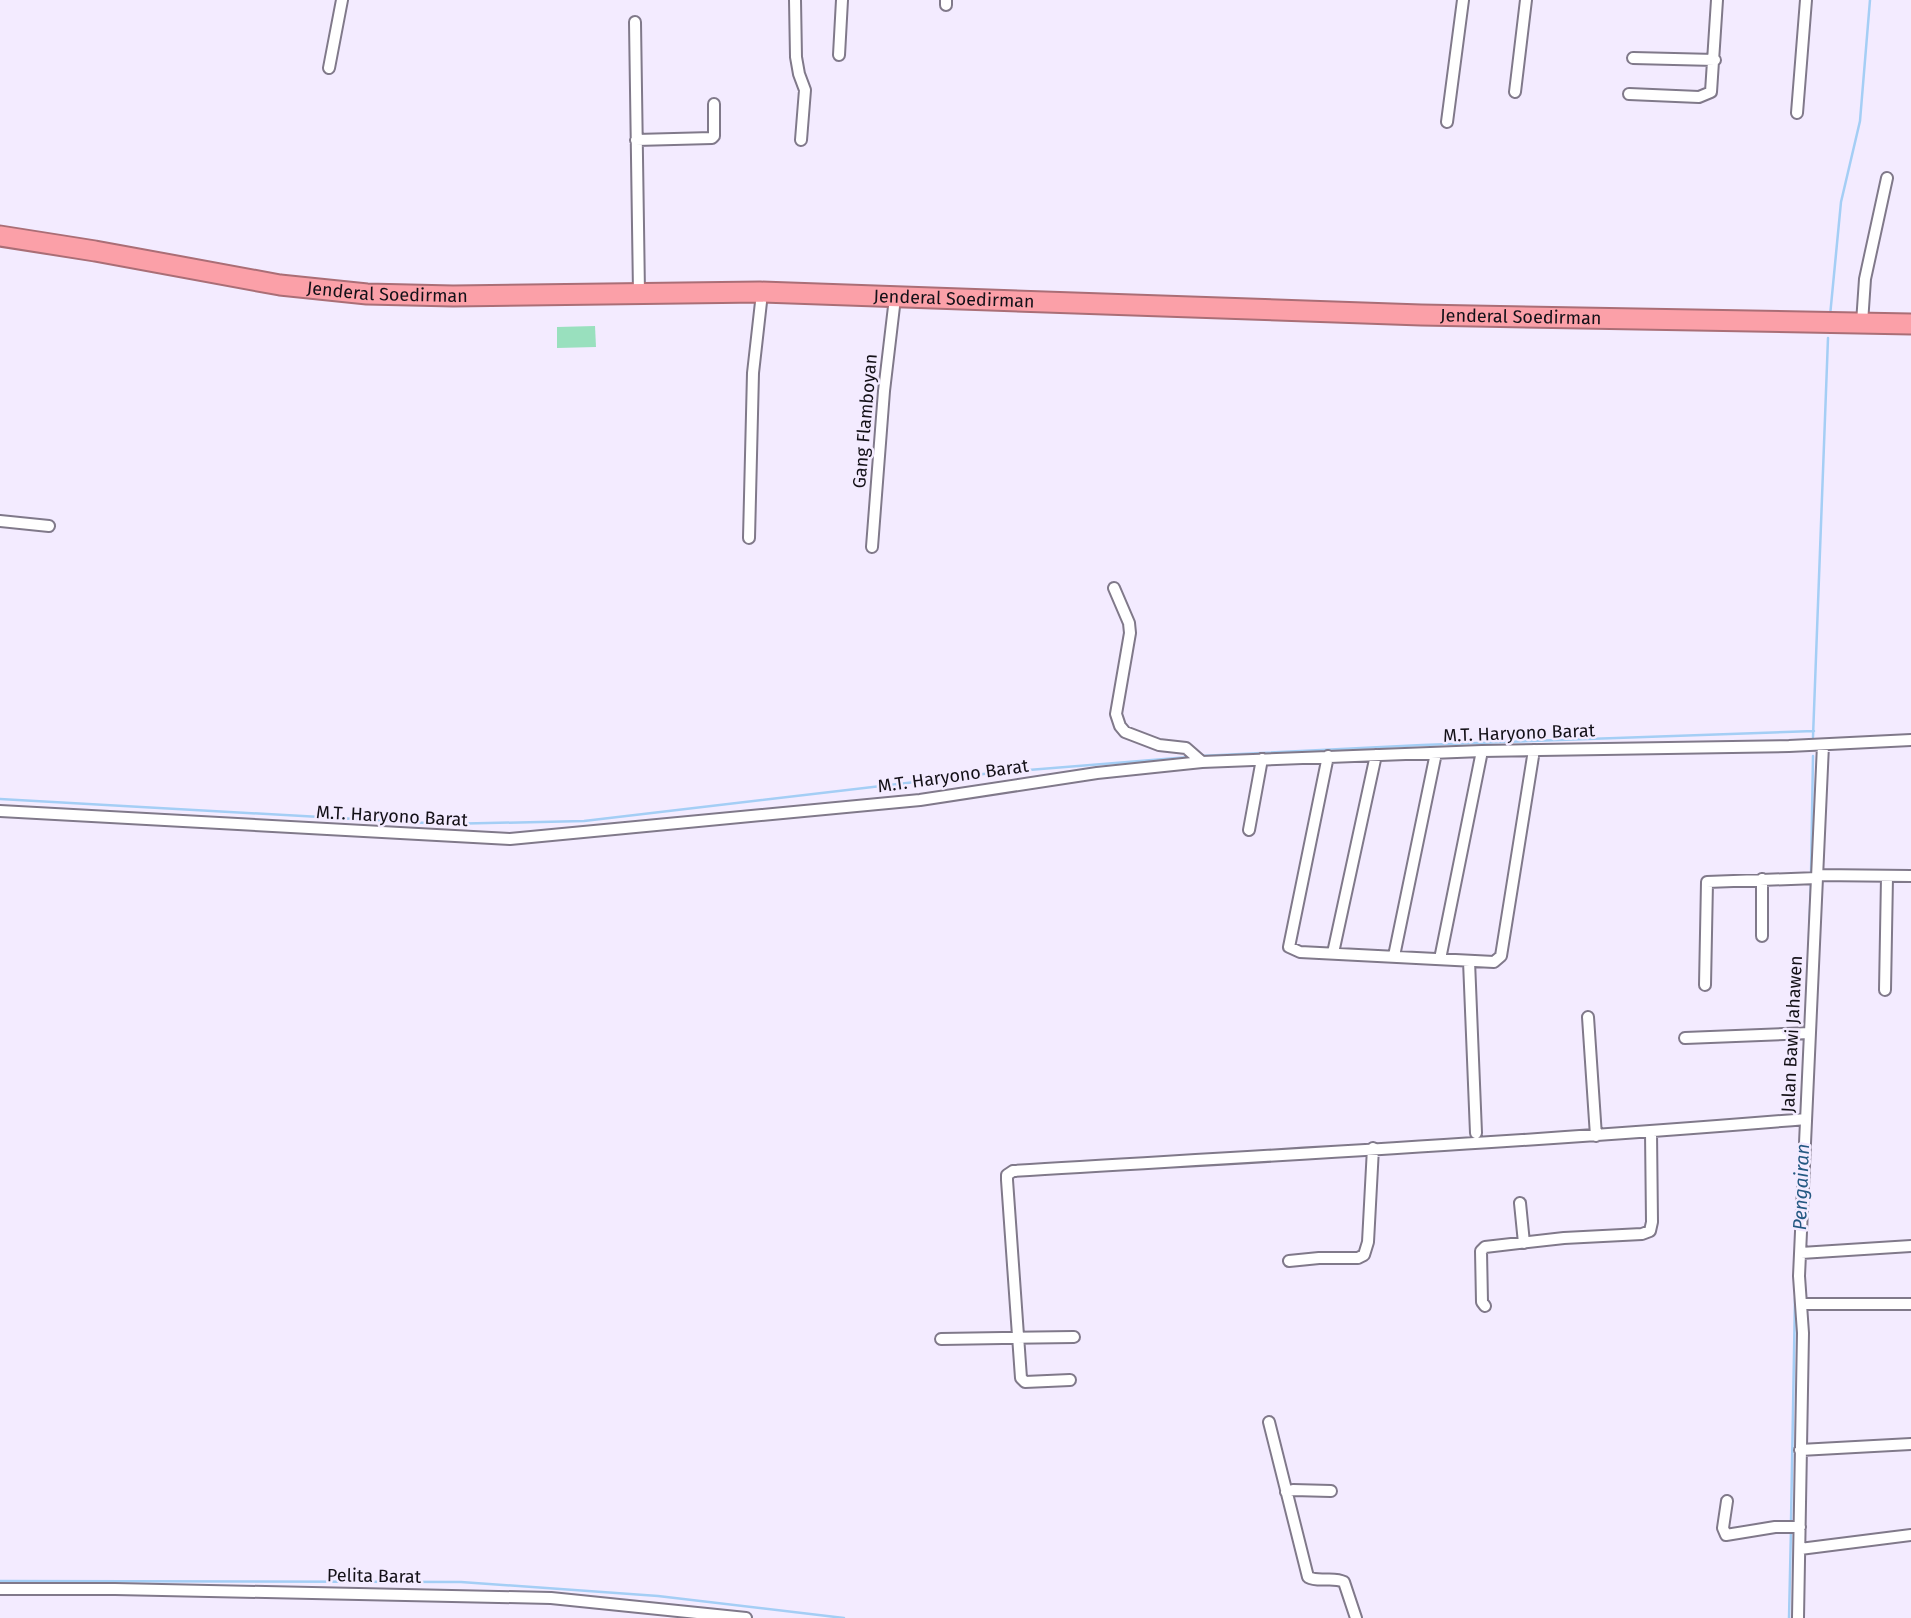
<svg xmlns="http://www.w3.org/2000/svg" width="1911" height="1618" font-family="'Fira Sans',sans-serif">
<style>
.green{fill:#99e0be}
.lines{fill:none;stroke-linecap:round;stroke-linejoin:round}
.stream{stroke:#a4cef5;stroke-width:2.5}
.street-casing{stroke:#80798a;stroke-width:14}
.highway-casing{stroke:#aa6e76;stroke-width:23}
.street{stroke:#fff;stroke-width:10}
.highway{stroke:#fba0a8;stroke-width:19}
.labels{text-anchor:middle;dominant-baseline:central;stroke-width:5;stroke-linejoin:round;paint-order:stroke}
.street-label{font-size:18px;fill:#141118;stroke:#f3ebff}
.water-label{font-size:19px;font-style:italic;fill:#245882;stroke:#f3ebff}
</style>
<rect width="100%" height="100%" fill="#f3ebff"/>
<!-- green -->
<path class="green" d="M595,326L596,347L557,348V327Z"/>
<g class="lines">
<!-- stream -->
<path class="stream" d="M1830,316L1841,202L1860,121L1870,0
M1813,737L1828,338
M1200,756L1422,745L1814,731
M0,799L444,824L584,821L992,773L1189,757
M1811,875L1813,756
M1809,938L1811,882
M1791,1522L1795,1298
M0,1581L461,1582L658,1596L844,1618
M1789,1618L1791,1529"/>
<defs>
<path id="street" d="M795,0L796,57L799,74L805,90L801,140
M946,5V0
M635,22L639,293
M839,55L842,0
M1633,58L1715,60
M329,68L342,0
M1515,92L1526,0
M1629,94L1699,97L1711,92L1717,0
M1797,113L1806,0
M1447,122L1463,0
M636,140L712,138L714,136V104
M1862,323L1865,279L1887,178
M0,521L49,526
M749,538L753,373L761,302
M872,547L884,391L895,298
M1114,588L1129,623L1130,633L1116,714L1120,726L1125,732L1159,745L1186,748L1202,762
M1328,756L1289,947L1300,952L1494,962L1501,956L1534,750
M0,811L510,839L920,800L1097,773L1202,762L1482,751L1789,746L1911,740
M1249,830L1262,759
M1817,875L1911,876
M1762,879V936
M1333,953L1376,755
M1394,956L1436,753
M1440,959L1482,751
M1469,961L1476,1133
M1705,985L1707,882L1817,878
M1885,990L1887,877
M1588,1017L1596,1136
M1685,1038L1810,1033
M1520,1203L1524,1243
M1801,1253L1911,1246
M1289,1261L1319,1258H1358L1364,1255L1368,1242L1373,1148
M1802,1304H1911
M1485,1306L1482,1302L1481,1251L1485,1247L1564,1238L1642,1234L1650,1231L1652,1222L1651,1132
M941,1339L1074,1337
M1070,1380L1025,1382L1021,1378L1007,1180V1175L1013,1171C1278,1155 1542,1141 1806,1119
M1269,1422L1308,1577C1319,1583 1333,1576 1344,1582L1356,1618
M1800,1450L1911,1444
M1286,1492L1293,1490L1331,1491
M1727,1501L1723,1528L1726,1535L1775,1527H1800
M1800,1549L1911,1535
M0,1589H115L551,1598L746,1618
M1798,1618L1803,1333L1799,1276L1823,745"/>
<g id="highway">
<path id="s1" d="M0,236L95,251L280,285L367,294L453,296L760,292L1421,315L1911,324"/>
</g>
</defs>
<!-- street casing -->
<use href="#street" class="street-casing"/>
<!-- highway casing -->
<use href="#highway" class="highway-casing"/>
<!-- street -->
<use href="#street" class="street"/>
<!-- highway -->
<use href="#highway" class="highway"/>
</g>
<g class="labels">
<!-- street labels -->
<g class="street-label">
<text stroke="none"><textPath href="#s1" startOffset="392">Jenderal Soedirman</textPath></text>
<text stroke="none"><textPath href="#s1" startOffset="959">Jenderal Soedirman</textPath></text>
<text stroke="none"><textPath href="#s1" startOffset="1526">Jenderal Soedirman</textPath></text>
<text transform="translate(865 421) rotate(-85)">Gang Flamboyan</text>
<text transform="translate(1519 733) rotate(-2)">M.T. Haryono Barat</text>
<text transform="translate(953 776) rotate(-8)">M.T. Haryono Barat</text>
<text transform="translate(392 816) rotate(3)">M.T. Haryono Barat</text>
<text transform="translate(1792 1034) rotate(-87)">Jalan Bawi Jahawen</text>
<text transform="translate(374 1576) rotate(1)">Pelita Barat</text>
</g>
<!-- water labels -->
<g class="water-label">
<text transform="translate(1801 1187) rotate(-88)">Pengairan</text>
</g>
</g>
</svg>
